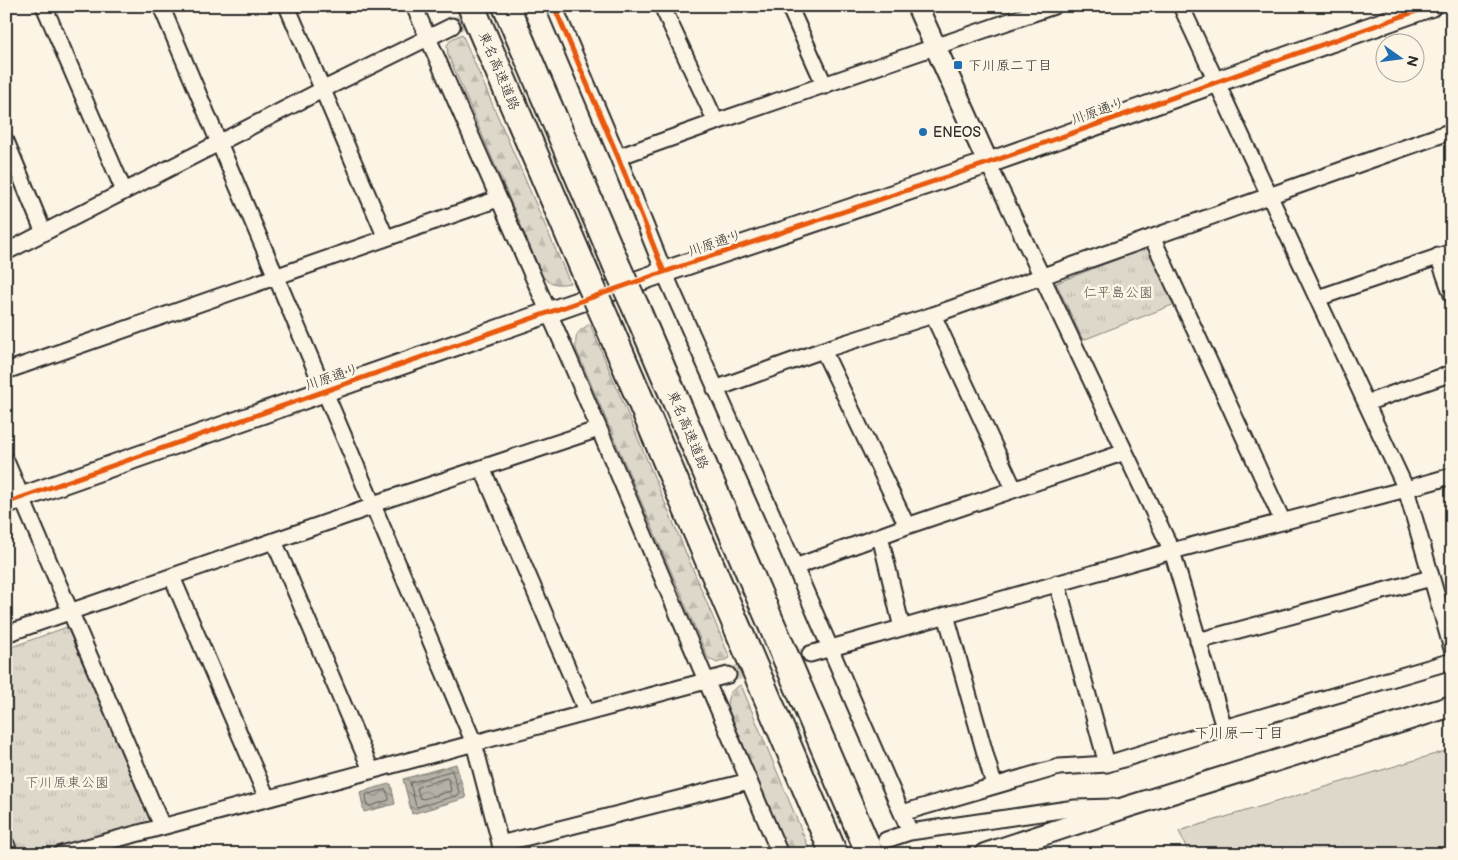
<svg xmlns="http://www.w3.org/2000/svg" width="1458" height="860" font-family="'Balsamiq Sans','Klee One',sans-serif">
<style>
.forest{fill:url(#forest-firs);stroke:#84827a}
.park{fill:url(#park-tufts);stroke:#84827a}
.pitch{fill:#ded8ca;stroke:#84827a}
.water{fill:url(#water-waves);stroke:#7d7b74}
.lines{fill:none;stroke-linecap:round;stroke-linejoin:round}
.shore{stroke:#62605c;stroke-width:1}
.street-tunnel{stroke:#d2cdc0;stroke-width:15;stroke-dasharray:15 8;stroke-linecap:butt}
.street-casing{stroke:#2b2b2b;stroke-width:19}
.secondary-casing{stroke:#2b2b2b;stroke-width:24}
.highway-casing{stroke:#2b2b2b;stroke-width:30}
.street{stroke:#fcf5e5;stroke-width:15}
.secondary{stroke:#fcf5e5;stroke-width:20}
.highway{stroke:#fcf5e5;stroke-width:26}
.highway-bridge-casing{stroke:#2b2b2b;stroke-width:30;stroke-linecap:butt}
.highway-bridge{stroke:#fcf5e5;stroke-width:26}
.cycleway-casing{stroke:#fcf5e5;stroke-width:8}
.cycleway{stroke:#e8590c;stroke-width:5}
.poi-dot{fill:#1f6fb2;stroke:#fcf5e5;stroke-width:2}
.labels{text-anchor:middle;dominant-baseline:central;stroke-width:5;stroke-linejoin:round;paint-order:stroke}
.poi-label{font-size:14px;fill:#2b2b2b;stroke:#fcf5e5;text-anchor:start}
.street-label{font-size:14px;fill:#2b2b2b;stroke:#fcf5e5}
.park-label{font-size:14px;fill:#585653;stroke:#fcf5e5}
.neighbourhood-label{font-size:15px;fill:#2b2b2b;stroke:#fcf5e5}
</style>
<defs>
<pattern id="forest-firs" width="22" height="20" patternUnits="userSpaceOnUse" patternTransform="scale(1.25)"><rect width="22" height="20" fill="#ded8ca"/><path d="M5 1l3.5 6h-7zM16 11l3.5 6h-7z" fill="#bfbaae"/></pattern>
<pattern id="park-tufts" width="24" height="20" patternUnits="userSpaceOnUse" patternTransform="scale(1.25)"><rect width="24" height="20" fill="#ded8ca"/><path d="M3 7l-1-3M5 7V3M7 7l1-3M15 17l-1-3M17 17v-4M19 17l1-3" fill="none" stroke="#bfbaae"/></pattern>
<pattern id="water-waves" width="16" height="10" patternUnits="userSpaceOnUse" patternTransform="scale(1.25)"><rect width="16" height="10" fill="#b4b0a5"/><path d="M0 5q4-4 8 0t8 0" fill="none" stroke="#938f87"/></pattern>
</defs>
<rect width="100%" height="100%" fill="#fcf5e5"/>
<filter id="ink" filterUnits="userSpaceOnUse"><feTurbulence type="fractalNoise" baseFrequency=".02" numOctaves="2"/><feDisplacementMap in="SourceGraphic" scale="10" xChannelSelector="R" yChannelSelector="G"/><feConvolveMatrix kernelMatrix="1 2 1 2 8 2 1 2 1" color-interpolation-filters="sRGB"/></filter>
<g filter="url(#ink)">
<!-- forest -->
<path class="forest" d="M462,34L570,283C558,285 552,285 543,277L448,55L447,45L452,39Z
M590,324L730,658L717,663L708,658L576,349C575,333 577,332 590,324Z
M741,685L810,851C800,855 795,853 786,848L727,705C728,693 731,690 741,685Z"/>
<!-- park -->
<path class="park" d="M1149,247L1175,304L1083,340L1056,283Z
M67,627L151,823L41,854H19L6,824V649Z"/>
<!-- pitch -->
<path class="pitch" d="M1452,749V854H1189L1179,831Z"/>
<!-- water -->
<path class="water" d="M456,764L466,798L412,814L403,779Z
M389,784H391L395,804L364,812L360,792Z"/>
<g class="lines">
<!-- shore -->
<path class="shore" d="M452,771L459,792V795L418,807L416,806L410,783Z
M447,778L449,780L451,791L423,799L420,798L417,789L418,787Z
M386,790L389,798V800L370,806L367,805L366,795Z"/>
<!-- street-tunnel -->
<path class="street-tunnel" d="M452,26L498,6
M728,675L810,654
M846,854L873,844"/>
<defs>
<path id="street" d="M44,6L124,191
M161,6L474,743L503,854
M287,6L386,238
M414,6L571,363L780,854
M554,6L618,157L664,272L772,514L910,832
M662,6L716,122
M789,6L825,86
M1181,6L1406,489L1452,649
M6,141L44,233
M618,157L716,122L1054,6
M988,163L1172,551L1224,728
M1152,237L1283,522
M6,252L322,90L452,26
M1438,256L1452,295
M1318,298L1452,252
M933,315L1014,489
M823,350L907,526
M6,371L498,199
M715,389L823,350L933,315L1452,131
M1366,403L1452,373
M6,461L162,826
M482,468L587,713
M373,504L599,429
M880,536L902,628
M274,541L371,770
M795,567L907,526L1125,452
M172,577L267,798
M1057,583L1107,764
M946,615L994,785
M6,634L374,506
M1198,641L1431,578
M810,654L1172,551L1406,489L1452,476
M902,813L1059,767L1107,764L1224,728L1452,661
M886,840L910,832L1075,808L1115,807
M6,844L10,854
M500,844L749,781
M61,854L728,675"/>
<path id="secondary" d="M917,6L988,163
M6,503L664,272L988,163L1431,6
M985,854L1127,807L1452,706"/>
<path id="highway" d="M471,6L588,279
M506,6L619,271
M636,308L870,854
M607,322L834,854"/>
</defs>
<!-- street casing -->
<use href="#street" class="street-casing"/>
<!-- secondary casing -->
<use href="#secondary" class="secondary-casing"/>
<!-- highway casing -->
<use href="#highway" class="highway-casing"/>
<!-- street -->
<use href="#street" class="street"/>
<!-- secondary -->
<use href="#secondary" class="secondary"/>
<!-- highway -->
<use href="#highway" class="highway"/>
<defs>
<path id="highway-bridge" d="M619,271L636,308
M588,279L607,322"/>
</defs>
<!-- highway-bridge casing -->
<use href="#highway-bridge" class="highway-bridge-casing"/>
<!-- highway-bridge -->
<use href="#highway-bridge" class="highway-bridge"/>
<defs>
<path id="cycleway" d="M554,6L618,157L664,272
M6,503L664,272L988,163L1431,6"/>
</defs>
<!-- cycleway casing -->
<use href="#cycleway" class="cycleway-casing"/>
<!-- cycleway -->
<use href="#cycleway" class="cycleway"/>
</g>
</g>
<!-- markers -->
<g class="poi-dot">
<rect x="953" y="60" width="10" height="10" rx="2.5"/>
<circle cx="923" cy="132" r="5"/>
</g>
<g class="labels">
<!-- poi labels -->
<g class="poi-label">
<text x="968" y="65">下川原二丁目</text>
<text x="933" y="132">ENEOS</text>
</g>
<!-- street labels -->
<g class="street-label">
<text transform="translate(499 71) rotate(67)">東名高速道路</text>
<text transform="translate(1098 111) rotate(-20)">川原通り</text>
<text transform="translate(715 243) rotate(-19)">川原通り</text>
<text transform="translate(332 377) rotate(-19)">川原通り</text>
<text transform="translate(688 430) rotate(67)">東名高速道路</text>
</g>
<!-- park labels -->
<g class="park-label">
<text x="1118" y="292">仁平島公園</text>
<text x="67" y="782">下川原東公園</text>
</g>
<!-- neighbourhood labels -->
<g class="neighbourhood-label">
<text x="1239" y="733">下川原一丁目</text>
</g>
</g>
<!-- margin -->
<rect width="1458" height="860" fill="none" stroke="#fcf5e5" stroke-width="25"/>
<rect x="12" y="12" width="1433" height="835" fill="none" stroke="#2b2b2b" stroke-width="2" filter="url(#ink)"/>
<!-- north arrow -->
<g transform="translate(1400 58) rotate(104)"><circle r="24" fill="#fcf5e5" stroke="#a8a49b"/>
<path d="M0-4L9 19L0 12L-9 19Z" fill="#1f6fb2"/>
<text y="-8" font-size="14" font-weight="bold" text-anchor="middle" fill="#2b2b2b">N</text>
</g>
</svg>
